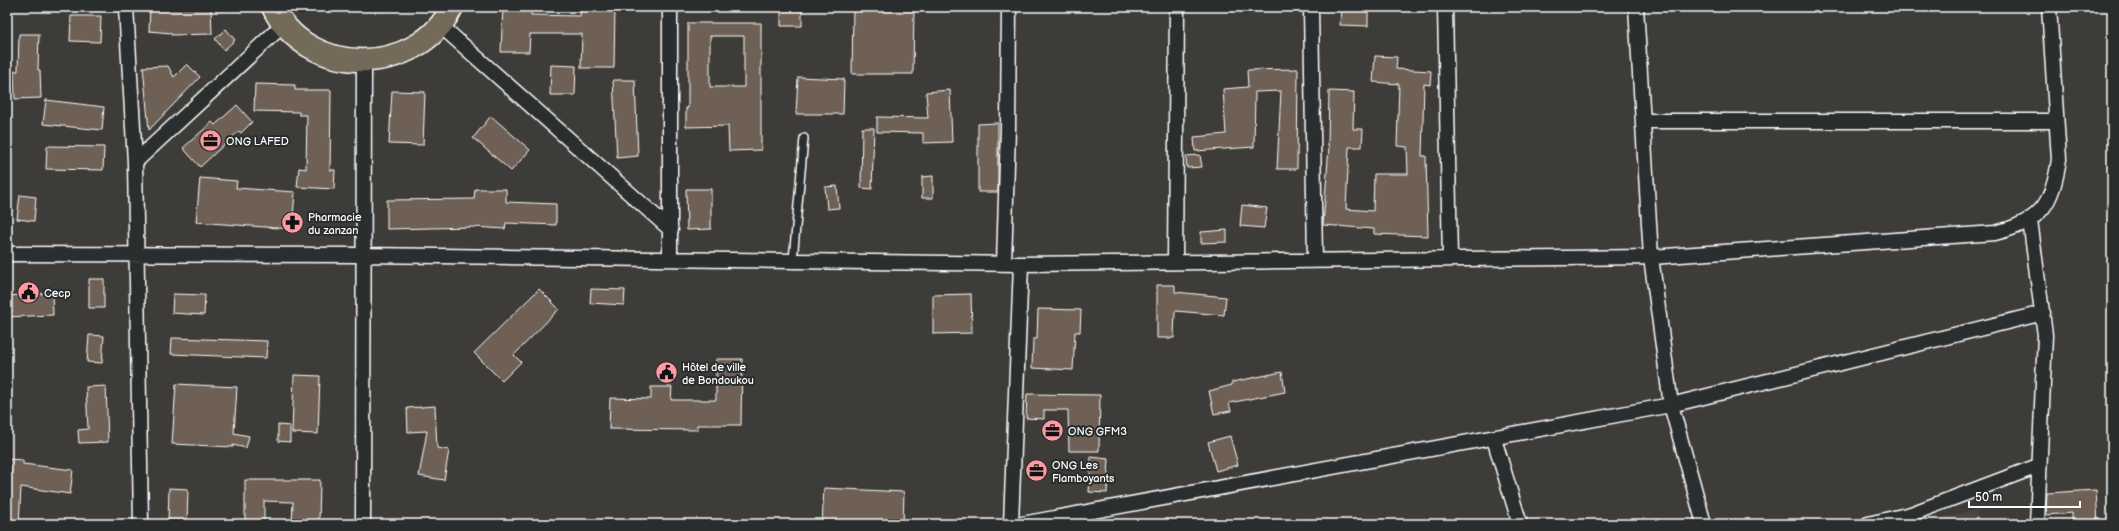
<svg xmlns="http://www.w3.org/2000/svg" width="2119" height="531" font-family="'Balsamiq Sans',sans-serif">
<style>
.built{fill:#4c4741}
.building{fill:#6e6054;stroke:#fff;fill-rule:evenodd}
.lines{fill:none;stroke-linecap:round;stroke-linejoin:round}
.lane-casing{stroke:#fff;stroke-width:10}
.street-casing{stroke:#fff;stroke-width:17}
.primary-casing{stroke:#fff;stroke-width:25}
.lane{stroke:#2a2d2e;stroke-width:7}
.street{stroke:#2a2d2e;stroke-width:14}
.primary{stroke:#736b5a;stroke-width:22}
.labels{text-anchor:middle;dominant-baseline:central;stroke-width:4;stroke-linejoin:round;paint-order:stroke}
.poi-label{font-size:11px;fill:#fff;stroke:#2a2d2e;text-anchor:start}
</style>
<rect width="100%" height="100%" fill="#3e3c39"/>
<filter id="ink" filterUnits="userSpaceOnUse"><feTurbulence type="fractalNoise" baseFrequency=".025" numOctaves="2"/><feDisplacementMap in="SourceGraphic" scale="8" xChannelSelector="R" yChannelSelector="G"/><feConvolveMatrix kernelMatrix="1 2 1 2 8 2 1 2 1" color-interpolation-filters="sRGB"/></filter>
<g filter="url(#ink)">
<!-- built -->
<path class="built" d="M1977,510L1978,524H1918Z"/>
<!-- building -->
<path class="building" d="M150,7H211L212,34L171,35V33L149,31Z
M503,7H531V15L580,16L581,7H615L614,68H581L582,34H530L529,52H501Z
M781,7H802V26H781Z
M853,7H914L913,74H852Z
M1341,7H1368V26L1340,25Z
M71,16H101L100,42L70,41Z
M688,23H761V150L729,151L728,126L686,127V108H688ZM710,36H744V87H710Z
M226,29L235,40L224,50L215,39Z
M19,34H39L38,70H40L41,98L15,99L14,71H18Z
M1375,56L1397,57L1396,69L1431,71L1430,85L1424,84L1422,156H1426L1428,236L1374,234V229L1323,225L1329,146H1328L1329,91L1354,92L1353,129H1363L1362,147H1349L1346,209L1373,211L1374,174H1408L1407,147L1397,146L1399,84L1373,82Z
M187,64L200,77L149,130L143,67L168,66L174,77Z
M551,65L576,66L575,95H550Z
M1298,69L1297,169H1277L1281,91L1255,92L1254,147L1195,151L1194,137L1226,134L1223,89L1248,87L1247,70Z
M798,77L844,79L843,114H796Z
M613,80H635L638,156L617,158Z
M255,84L295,85V90H331L330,170H335L334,189L297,187L299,168L306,169L307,115H299V112L254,111Z
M950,90L952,142L923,143V133L877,132V117L928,118L926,92Z
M392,91L425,92L423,145L389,144Z
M46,100L104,107L102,130L43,124Z
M237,105L252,122L241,133L239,131L200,167L183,148L212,122L215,125Z
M491,116L530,150L511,171L473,138Z
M998,123V192H978V124Z
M862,128H874L872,189L861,188Z
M47,146L104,147L103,170L46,169Z
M1200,155L1202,167L1187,168L1186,156Z
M933,176V198H922V177Z
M200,178L237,181L236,188L295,192L292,229L196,222Z
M837,186L839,208L827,209L825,187Z
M475,189H506V202L556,204V225L506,223L505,229L474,227L387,229V200L474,199Z
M686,189H711V229L687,230Z
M20,195L36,197L34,221L17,219Z
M1242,205L1267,208L1264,228L1240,226Z
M1227,230V242L1201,243V232Z
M89,279H104V308H89Z
M1157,285H1175V292L1226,297L1224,315L1175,311L1174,338H1157Z
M539,289L559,309L514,355L521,362L502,381L474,353Z
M591,289L625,290L624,305L590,303Z
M52,293L53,315L7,317V296Z
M173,294L205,295L204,315L172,313Z
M971,294L972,333L933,334V295Z
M1038,309L1081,310L1080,332H1075L1073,370L1032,368L1033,339H1037Z
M89,335L104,336L102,363L87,362Z
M172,338L267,341L266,358L171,354Z
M716,359H742L741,425H697V430L609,429L610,398L651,399V387H672L671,400H716Z
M1282,372L1285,392L1229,403L1231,411L1214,414L1209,391L1232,385V382Z
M294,375L320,376L318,434L292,433Z
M176,384L237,387L234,433L249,436L246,448L233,445V447L172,444Z
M106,386L108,442L79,443L78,430L88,429L86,387Z
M1027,394L1100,395L1099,451H1069L1068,410H1044V419L1026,418Z
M435,406L437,448L449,450L444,480L419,476L427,431L408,432L407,408Z
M278,425L290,426V442L278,441Z
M1230,436L1238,465L1216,471L1208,442Z
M1091,457L1109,459L1107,493L1089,492Z
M7,459L23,460V464L73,470L70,494L21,487L19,524H7Z
M245,480H320L319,524H292L293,502L264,501V524H245Z
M169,488L188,489L187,521H168Z
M824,488L904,492L903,524H822Z
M2096,490L2098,524H2072V513L2046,515L2047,493Z"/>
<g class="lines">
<defs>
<path id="lane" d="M793,260L804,138"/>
<path id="street" d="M126,7L135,162L141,524
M670,7V258
M1311,7L1315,260
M1445,7L1450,259
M1636,7L1651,257L1671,405L1704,524
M440,25L671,230
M1643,121H2056
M135,162L284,24
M2030,220L2045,335L2037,524
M7,254L364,255L1021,264L1651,257L1995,233C2041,222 2053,204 2059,159L2049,7
M1175,261L1177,7
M1004,264L1008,129L1009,7
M1494,439L1520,524
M363,524L364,61
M1011,524L1021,264
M1022,524L1671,405L2043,313
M1868,524L1911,514L2038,466"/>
<path id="primary" d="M273,7C307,78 417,78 452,7"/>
</defs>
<!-- lane casing -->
<use href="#lane" class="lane-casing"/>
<!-- street casing -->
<use href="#street" class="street-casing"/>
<!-- primary casing -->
<use href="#primary" class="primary-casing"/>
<!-- lane -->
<use href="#lane" class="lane"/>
<!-- street -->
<use href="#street" class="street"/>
<!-- primary -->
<use href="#primary" class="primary"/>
</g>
</g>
<!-- icons -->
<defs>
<symbol id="office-disc" viewBox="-11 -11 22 22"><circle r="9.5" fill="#ff9aa2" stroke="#2a2d2e"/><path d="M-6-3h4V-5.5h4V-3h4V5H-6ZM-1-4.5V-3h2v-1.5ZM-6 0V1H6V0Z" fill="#111"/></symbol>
<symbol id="pharmacy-disc" viewBox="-11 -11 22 22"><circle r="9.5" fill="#ff9aa2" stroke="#2a2d2e"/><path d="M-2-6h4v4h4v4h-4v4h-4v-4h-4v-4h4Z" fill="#111"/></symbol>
<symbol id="civic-disc" viewBox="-11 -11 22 22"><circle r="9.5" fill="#ff9aa2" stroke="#2a2d2e"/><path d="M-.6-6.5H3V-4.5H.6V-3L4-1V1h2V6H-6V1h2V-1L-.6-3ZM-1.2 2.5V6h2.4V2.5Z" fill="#111"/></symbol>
</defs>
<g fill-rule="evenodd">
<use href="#office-disc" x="198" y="128" width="25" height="25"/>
<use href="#pharmacy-disc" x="280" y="210" width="25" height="25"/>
<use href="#civic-disc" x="16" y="280" width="25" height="25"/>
<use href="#civic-disc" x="654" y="360" width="25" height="25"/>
<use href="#office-disc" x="1040" y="418" width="25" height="25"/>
<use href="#office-disc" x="1024" y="458" width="25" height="25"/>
</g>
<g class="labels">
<!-- poi labels -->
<g class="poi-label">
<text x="226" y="141">ONG LAFED</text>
<text x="308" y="217">Pharmacie<tspan x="308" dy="13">du zanzan</tspan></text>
<text x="44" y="293">Cecp</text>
<text x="682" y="367">Hôtel de ville<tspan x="682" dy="13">de Bondoukou</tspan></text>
<text x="1068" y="431">ONG GFM3</text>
<text x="1052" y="465">ONG Les<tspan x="1052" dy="13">Flamboyants</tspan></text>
</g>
</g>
<!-- margin -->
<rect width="2119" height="531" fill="none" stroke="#2a2d2e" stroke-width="24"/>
<rect x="12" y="12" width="2095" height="507" fill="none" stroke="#fff" stroke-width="1.5" filter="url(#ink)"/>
<!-- scale -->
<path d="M1969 501v6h111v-6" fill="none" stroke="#ffffff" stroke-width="2"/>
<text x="1975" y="501" font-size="12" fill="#ffffff" stroke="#2a2d2e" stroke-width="3" paint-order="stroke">50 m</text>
</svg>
